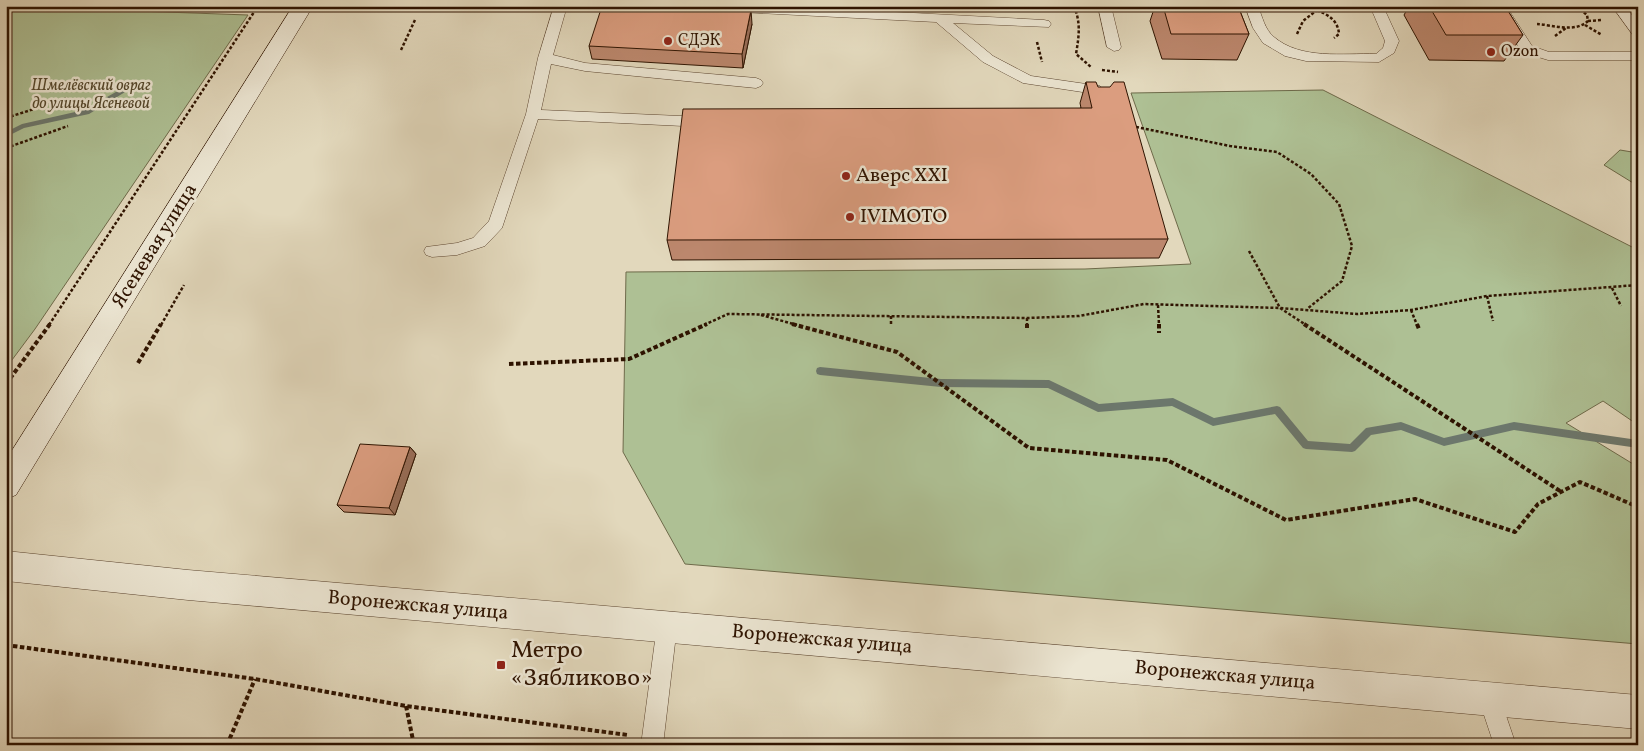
<svg xmlns="http://www.w3.org/2000/svg" width="1644" height="751" font-family="Vollkorn,serif">
<style>
.green{fill:#aec094;stroke:#6e6a4a}
.lines{fill:none;stroke-linecap:round;stroke-linejoin:round}
.stream{fill:#6c776c;fill-rule:evenodd}
.service-casing{stroke:#5b442f;stroke-width:1}
.tertiary-casing{stroke:#5b442f;stroke-width:1}
.secondary-casing{stroke:#2e1300;stroke-width:1}
.path-far1{stroke:#2e1300;stroke-width:2.5;stroke-dasharray:3 2;stroke-linecap:butt}
.path{stroke:#2e1300;stroke-width:4;stroke-dasharray:4.5 2.5;stroke-linecap:butt}
.service{fill:#ece6d3;fill-rule:evenodd}
.tertiary{fill:#ece6d3;fill-rule:evenodd}
.secondary{fill:#ece6d3;fill-rule:evenodd}
.wall{fill:#bc876d;stroke:#2e1300}
.shaded-wall{fill:#996e59;stroke:#2e1300}
.building{fill:#db9d7f;stroke:#2e1300}
.poi-dot{fill:#8f2418;stroke:#ece6d3;stroke-width:2}
.labels{text-anchor:middle;dominant-baseline:central;stroke-width:5;stroke-linejoin:round;paint-order:stroke}
.far-poi-label{font-size:16px;fill:#2e1300;stroke:#ece6d3;text-anchor:start}
.far-park-label{font-size:16px;font-style:italic;fill:#54472c;stroke:#ece6d3}
.poi-label{font-size:20px;fill:#2e1300;stroke:#ece6d3;text-anchor:start}
.street-label{font-size:20px;fill:#2e1300;stroke:#ece6d3}
.near-poi-label{font-size:24px;fill:#2e1300;stroke:#ece6d3;text-anchor:start}
</style>
<rect width="100%" height="100%" fill="#e2d8bc"/>
<filter id="stains"><feTurbulence type="fractalNoise" baseFrequency=".004" numOctaves="4"/><feColorMatrix values="0 0 0 0 .2 0 0 0 0 .09 0 0 0 0 .02 0 0 0 .5 -.17"/></filter>
<radialGradient id="worn" r=".72"><stop offset=".6" stop-color="#630" stop-opacity="0"/><stop offset="1" stop-color="#630" stop-opacity=".3"/></radialGradient>
<!-- green -->
<path class="green" d="M25,7L248,15L35,329L6,368V9Z
M1323,90L1638,250V425L1603,401L1566,423L1638,467V644L685,564L623,452L626,272L1085,269L1191,264L1131,93Z
M1620,150L1638,153V186L1604,165Z"/>
<g class="lines">
<!-- stream -->
<path class="stream" d="M130,84H134L135,86L89,114L24,128L6,137V132L22,124L84,110Z
M820,367L941,379L1049,380L1099,404L1173,398L1214,418L1277,406L1280,407L1308,441L1350,444L1366,428L1401,422L1444,438L1514,422L1638,440V448L1514,430L1444,446L1401,430L1371,435L1355,451L1352,452L1306,449L1303,448L1275,414L1213,426L1172,406L1098,412L1048,388L941,387L820,375L817,374L816,371L817,368Z"/>
<defs>
<path id="service" d="M554,6H567L553,55L585,63L756,78L761,80L763,83L761,86L756,88L585,71L551,64L541,110L704,117L709,119L711,122L709,125L704,127L538,119L502,228L485,246L457,255L432,257L426,255L424,251L426,247L457,243L473,238L489,221L526,114L538,58Z
M693,6H781L1044,20L1049,21L1051,24L1049,27L953,23L993,56L1031,76L1100,86L1105,100L1103,103H1093L1089,93L1023,83L983,62L936,22L699,10Z
M1098,6H1111L1121,47L1119,50L1114,51L1107,47Z
M1245,6H1258C1262,16 1265,30 1274,37C1301,60 1343,53 1376,54L1383,48L1385,41L1370,6H1383L1399,41L1394,53L1379,62L1306,61L1285,56L1263,43L1253,28Z
M1493,6H1506L1532,46L1549,52H1638V60H1548L1522,52Z
M1612,6H1625L1638,23V36L1633,35Z
M667,616L674,619L677,626L663,745H641L657,626L660,619Z
M1490,689L1498,692L1516,745H1494L1479,700L1482,692Z"/>
<path id="tertiary" d="M6,551L188,570L1638,695V729L188,600L6,581Z"/>
<path id="secondary" d="M293,6H313L16,495L6,499V460Z"/>
</defs>
<!-- service casing -->
<use href="#service" class="service-casing"/>
<!-- tertiary casing -->
<use href="#tertiary" class="tertiary-casing"/>
<!-- secondary casing -->
<use href="#secondary" class="secondary-casing"/>
<!-- path-far1 -->
<path class="path-far1" d="M1074,6C1081,23 1079,36 1076,54L1091,67
M1317,10C1328,15 1338,20 1339,34L1334,38
M1588,21L1602,20
M1537,24C1553,25 1575,33 1588,21L1587,15L1577,6
M1585,25L1602,35
M1297,34L1303,21L1317,10L1318,6
M1555,36L1566,28
M1037,42L1042,62
M401,50L415,20
M1102,70L1118,72
M6,118L68,98
M1136,127L1230,146L1277,152L1311,174L1339,204L1352,246L1342,281L1307,309
M6,148L68,126
M1249,251L1280,308L1306,325
M1612,288L1621,306
M1487,296L1493,321
M1158,305L1159,325
M1411,310L1417,325
M761,315L797,325
M891,316V324
M1027,318V325
M49,325L258,6
M161,325L184,285
M704,325L728,314L1027,318L1079,316L1144,304L1280,308L1357,314L1411,310L1487,296L1638,285"/>
<!-- path -->
<path class="path" d="M792,324L897,352L1029,448L1167,460L1286,520L1415,499L1515,532L1538,504L1580,482L1638,507
M1027,324V328
M1159,324V333
M1304,324L1560,491
M1417,324L1419,329
M138,363L161,324
M509,364L629,359L707,324
M6,384L50,324
M6,645L255,679L406,706L628,735
M406,706L414,745
M679,741L708,745
M227,745L255,679"/>
<!-- service -->
<use href="#service" class="service"/>
<!-- tertiary -->
<use href="#tertiary" class="tertiary"/>
<!-- secondary -->
<use href="#secondary" class="secondary"/>
</g>
<!-- wall -->
<path class="wall" d="M1155,6H1238L1249,34L1237,60L1162,59L1150,21Z
M1409,6H1505L1523,35L1504,61L1429,60L1404,15Z
M752,24L743,68L592,59L589,46Z
M1086,82L1168,239L1159,258L672,260L667,240L1081,108L1080,103Z
M410,447L416,454L395,515L344,512L337,505Z"/>
<!-- shaded-wall -->
<path class="shaded-wall" d="M751,10L752,24L743,68L742,54Z
M410,447L416,454L395,515L389,508Z"/>
<!-- building -->
<path class="building" d="M602,6H675L751,10L742,54L589,46Z
M1163,6H1238L1249,34H1171Z
M1429,6H1505L1523,35H1446Z
M1086,82H1096L1098,87H1110L1114,82H1124L1168,239L667,240L683,109L1092,108Z
M360,444L410,447L389,508L337,505Z"/>
<!-- markers -->
<g class="poi-dot">
<circle cx="668" cy="41" r="5"/>
<circle cx="1491" cy="52" r="5"/>
<circle cx="846" cy="176" r="5"/>
<circle cx="850" cy="217" r="5"/>
<rect x="496" y="660" width="10" height="10" rx="2.5"/>
</g>
<g class="labels">
<!-- far-poi labels -->
<g class="far-poi-label">
<text x="678" y="41">СДЭК</text>
<text x="1501" y="52">Ozon</text>
</g>
<!-- far-park labels -->
<g class="far-park-label">
<text x="91" y="86">Шмелёвский овраг<tspan x="91" dy="18">до улицы Ясеневой</tspan></text>
</g>
<!-- poi labels -->
<g class="poi-label">
<text x="856" y="176">Аверс XXI</text>
<text x="860" y="217">IVIMOTO</text>
</g>
<!-- street labels -->
<g class="street-label">
<text transform="translate(155 246) rotate(-58)">Ясеневая улица</text>
<text transform="translate(418 606) rotate(5)">Воронежская улица</text>
<text transform="translate(822 640) rotate(5)">Воронежская улица</text>
<text transform="translate(1225 676) rotate(5)">Воронежская улица</text>
</g>
<!-- near-poi labels -->
<g class="near-poi-label">
<text x="511" y="651">Метро<tspan x="511" dy="28">«Зябликово»</tspan></text>
</g>
</g>
<!-- margin -->
<rect width="1644" height="751" fill="none" stroke="#e2d8bc" stroke-width="25"/>
<rect x="8" y="8" width="1629" height="736" fill="none" stroke="#2e1300" stroke-width="2.5"/>
<rect x="12" y="12" width="1619" height="726" fill="none" stroke="#2e1300"/>
<rect width="100%" height="100%" filter="url(#stains)"/>
<rect width="100%" height="100%" fill="url(#worn)"/>
</svg>
